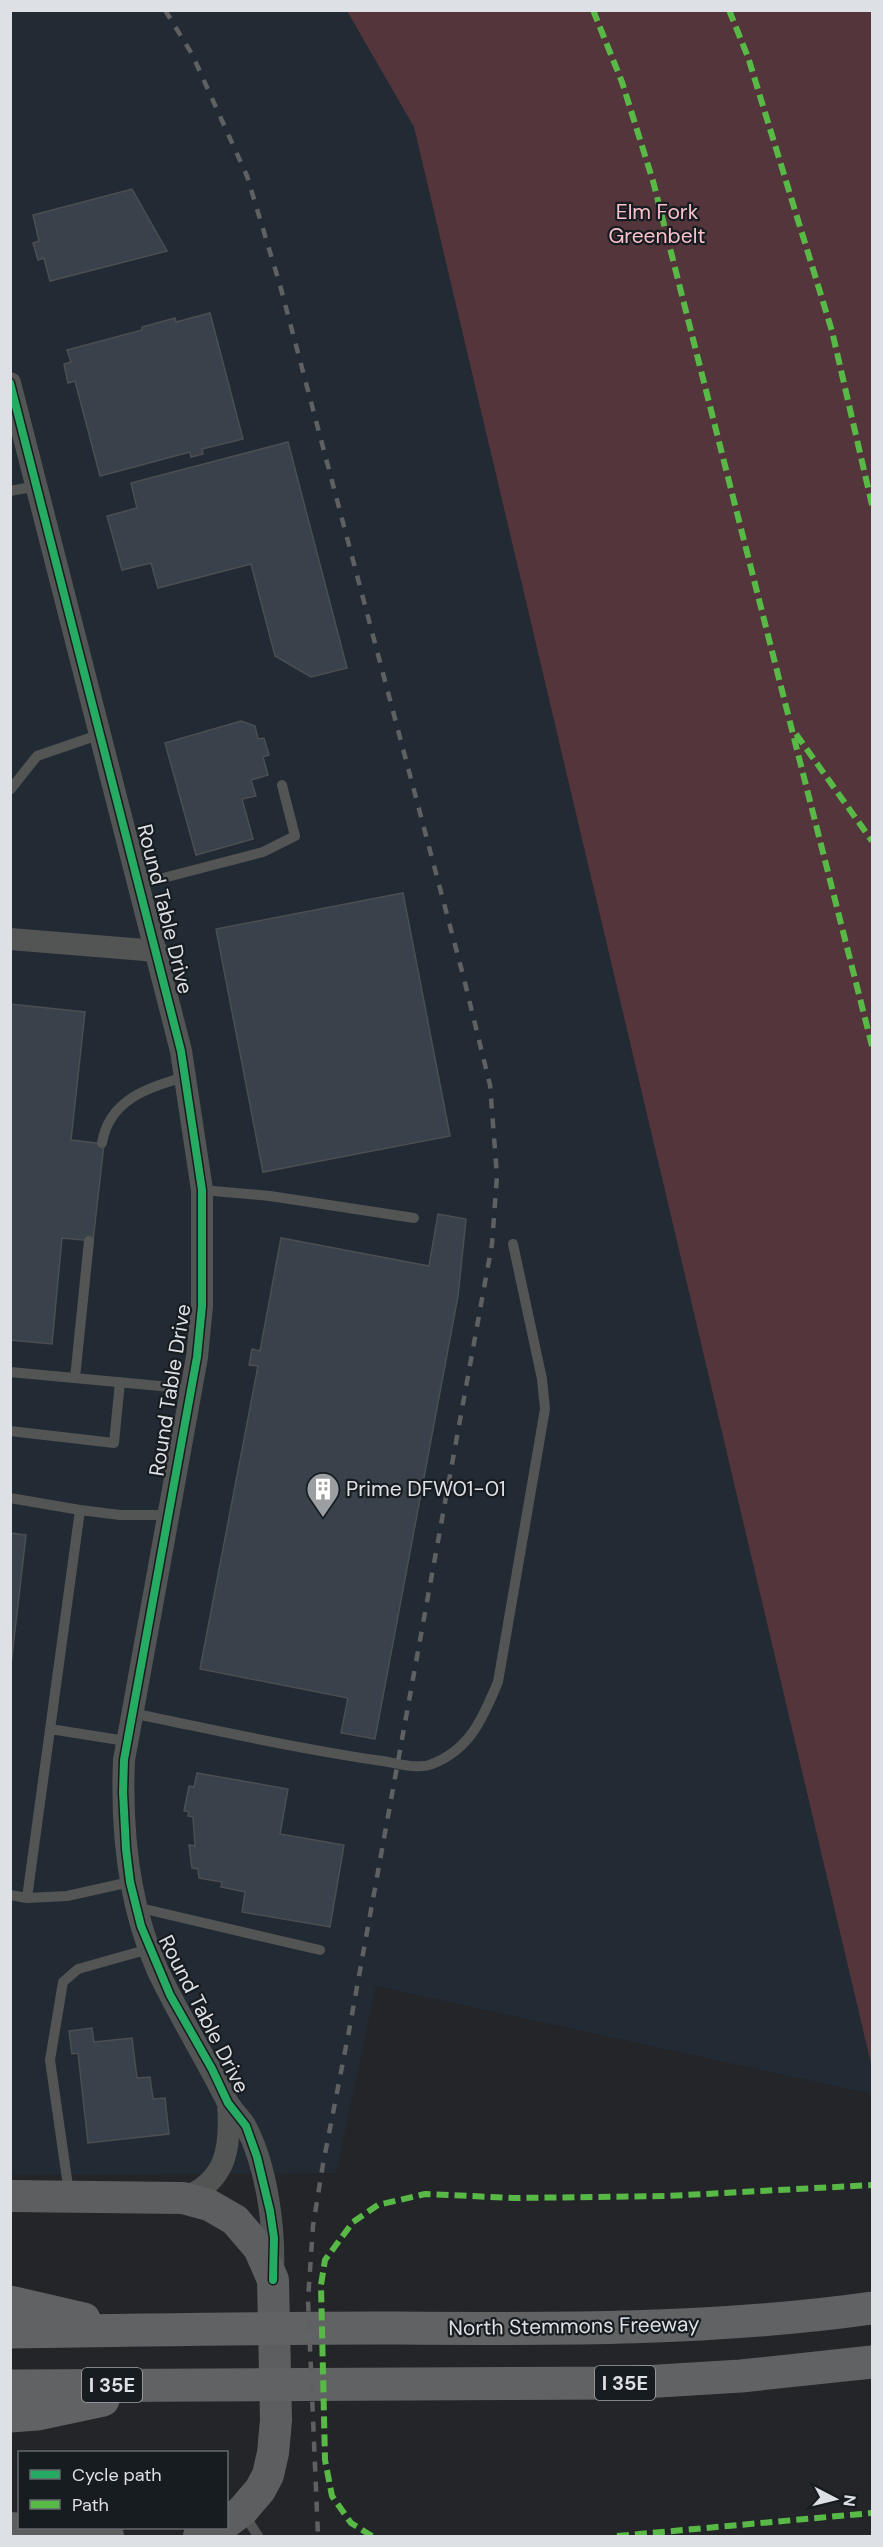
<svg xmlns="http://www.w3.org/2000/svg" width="883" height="2547" font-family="'DM Sans',sans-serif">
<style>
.built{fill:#222b34}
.green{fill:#54353b}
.building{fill:#39414a;stroke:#4c4e51;stroke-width:1.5}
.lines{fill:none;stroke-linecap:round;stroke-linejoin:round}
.service{stroke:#535454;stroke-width:10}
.minor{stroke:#535454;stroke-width:22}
.secondary{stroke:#5d5e5f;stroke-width:32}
.motorway{stroke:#616264;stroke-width:33}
.rail{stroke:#5e6062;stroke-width:4.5;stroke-dasharray:10 10;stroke-linecap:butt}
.quiet{stroke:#58b947;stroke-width:6;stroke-dasharray:12 6;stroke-linecap:butt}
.cycleway-casing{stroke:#171c21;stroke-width:11}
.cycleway{stroke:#26ab63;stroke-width:8}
.labels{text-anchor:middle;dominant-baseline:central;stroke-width:4.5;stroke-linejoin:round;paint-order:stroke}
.shield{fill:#171c21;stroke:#a2a5aa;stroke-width:1.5}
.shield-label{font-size:20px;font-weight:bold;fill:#dde0e4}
.park-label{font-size:21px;fill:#fac1ca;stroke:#171c21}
.street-label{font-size:21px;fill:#dde0e4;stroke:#171c21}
.poi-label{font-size:21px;fill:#dde0e4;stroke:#171c21;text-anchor:start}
</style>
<rect width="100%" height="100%" fill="#232528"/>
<!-- built -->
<path class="built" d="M10,11H347L414,127L872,2068V2094L376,1986L336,2173L11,2175Z"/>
<!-- green -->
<path class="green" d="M347,11H872V2068L414,127Z"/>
<!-- building -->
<path class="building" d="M132,189L167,251L50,281L44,258L38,260L33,243L39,241L33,215Z
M210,313L243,439L202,449L203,454L191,457L190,452L100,476L75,381L68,383L64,364L71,362L67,350L142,330V327L175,318L176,322Z
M288,442L347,668L311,677L275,656L251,564L158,588L151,563L122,570L107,516L137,508L131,483Z
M241,721L255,726L258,739L264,738L269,755L263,757L268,775L251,780L256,796L242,799L253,839L196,855L165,743Z
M403,893L450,1136L263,1172L216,929Z
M10,1004L85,1012L71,1140L104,1144L93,1241L62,1238L52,1344L10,1340Z
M438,1214L466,1219L458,1296L375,1739L341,1733L348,1698L200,1669L258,1366L249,1365L252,1349L260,1351L281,1238L429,1266Z
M10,1533L26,1535L10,1674Z
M197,1773L288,1789L280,1834L344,1845L330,1927L242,1912L245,1892L221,1887L222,1882L199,1878L198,1869L192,1868L189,1845L195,1846L193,1817L188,1816L189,1812L184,1811L189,1786L194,1787Z
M92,2028L94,2042L132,2038L137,2078L150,2077L153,2099L165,2098L169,2134L88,2143L78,2053L72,2054L69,2031Z"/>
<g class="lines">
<!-- service -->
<path class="service" d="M10,491L37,486
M10,790L37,756L101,734
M140,884L263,852L295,836L282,785
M102,1143C109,1100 148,1087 185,1077
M202,1190L270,1196L414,1218
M10,1372L192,1389
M75,1378L89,1241
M10,1431L114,1443L120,1382
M10,1498L80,1510
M131,1713C215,1730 298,1749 382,1761C397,1763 418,1770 432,1764C471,1749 483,1717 498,1682L545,1409L542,1379L513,1244
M50,1729L126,1741
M130,1882L67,1896L27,1898L80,1510L120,1515H168
M10,1895L27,1898
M136,1907L320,1950
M69,2193L50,2060L63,1982L78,1969L149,1949
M244,2514L258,2536"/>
<!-- minor -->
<path class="minor" d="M10,383L181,1051L202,1190V1306L197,1357L124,1760C121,1832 128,1903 157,1969C178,2014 205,2057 227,2101C232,2111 241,2118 246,2127C267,2167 275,2229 273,2273
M10,939L157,951
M183,2198C228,2181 231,2146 228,2103"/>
<!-- secondary -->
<path class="secondary" d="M10,2196L183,2198L209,2205L235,2220L259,2248L273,2280L276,2420L273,2453L268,2475L260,2490L242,2511L226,2523
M10,2528L108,2536
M199,2536L220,2528"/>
<!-- motorway -->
<path class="motorway" d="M10,2302L84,2319
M10,2332C133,2330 256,2328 378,2328C544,2329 709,2331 872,2308
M10,2386L626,2383L741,2376L872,2362
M10,2416L37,2414L103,2400"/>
<!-- rail -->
<path class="rail" d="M165,10L192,54L247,176L280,285L463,975L490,1085L497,1176L492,1244L349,2031L323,2164L313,2226L308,2300L318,2536"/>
<!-- quiet -->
<path class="quiet" d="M593,10L622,82L653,181L872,1046
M729,10L748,57L832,331L872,505
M796,734L872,841
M372,2536L351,2523L332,2496L325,2460L321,2285L325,2260L353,2222L378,2205L425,2194L515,2198L667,2196L872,2185
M617,2536L872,2513"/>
<defs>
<path id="cycleway" d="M10,383L181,1051L202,1190V1306L197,1357L124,1760L123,1792L126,1849L130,1882L141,1926L170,1995L212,2069L228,2103L246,2126L257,2157L270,2211L274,2238L273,2280"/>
</defs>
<!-- cycleway casing -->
<use href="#cycleway" class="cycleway-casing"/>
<!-- cycleway -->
<use href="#cycleway" class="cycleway"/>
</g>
<!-- icons -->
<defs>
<symbol id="building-pin" viewBox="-11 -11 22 30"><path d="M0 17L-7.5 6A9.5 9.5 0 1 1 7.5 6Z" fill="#9c9fa2" stroke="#171c21"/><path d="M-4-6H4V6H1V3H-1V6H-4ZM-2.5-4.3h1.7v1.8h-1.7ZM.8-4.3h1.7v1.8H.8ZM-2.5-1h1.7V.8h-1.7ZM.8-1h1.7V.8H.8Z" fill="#fff"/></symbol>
</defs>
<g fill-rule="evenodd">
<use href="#building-pin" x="304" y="1470" width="38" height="52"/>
</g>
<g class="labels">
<!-- shield labels -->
<g class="shield">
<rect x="595" y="2366" width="60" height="34" rx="4.5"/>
<rect x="82" y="2368" width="60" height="34" rx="4.5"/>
</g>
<g class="shield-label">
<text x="625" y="2383">I 35E</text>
<text x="112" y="2385">I 35E</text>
</g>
<!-- park labels -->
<g class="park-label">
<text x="657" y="212">Elm Fork<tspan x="657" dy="24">Greenbelt</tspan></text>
</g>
<!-- street labels -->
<g class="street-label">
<text transform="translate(165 909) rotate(76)">Round Table Drive</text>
<text transform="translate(170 1390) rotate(-81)">Round Table Drive</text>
<text transform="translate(204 2014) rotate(63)">Round Table Drive</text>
<text transform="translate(574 2326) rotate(-1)">North Stemmons Freeway</text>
</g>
<!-- poi labels -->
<g class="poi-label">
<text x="346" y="1489">Prime DFW01-01</text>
</g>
</g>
<!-- border -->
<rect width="883" height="2547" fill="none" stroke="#dde0e4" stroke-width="24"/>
<!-- legend -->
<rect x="18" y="2451" width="210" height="78" fill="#171c21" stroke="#666a6f" stroke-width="1.5"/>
<rect x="30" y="2470" width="30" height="9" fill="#26ab63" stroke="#666a6f" stroke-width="1.5"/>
<text x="72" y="2481" font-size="18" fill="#dde0e4">Cycle path</text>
<rect x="30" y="2500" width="30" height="9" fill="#58b947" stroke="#666a6f" stroke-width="1.5"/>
<text x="72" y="2511" font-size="18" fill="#dde0e4">Path</text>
<!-- north arrow -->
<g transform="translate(835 2499) rotate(97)" stroke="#171c21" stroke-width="4.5" paint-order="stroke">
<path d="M0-4.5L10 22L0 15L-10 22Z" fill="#dde0e4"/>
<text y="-9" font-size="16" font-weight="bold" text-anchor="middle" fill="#dde0e4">N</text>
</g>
</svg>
